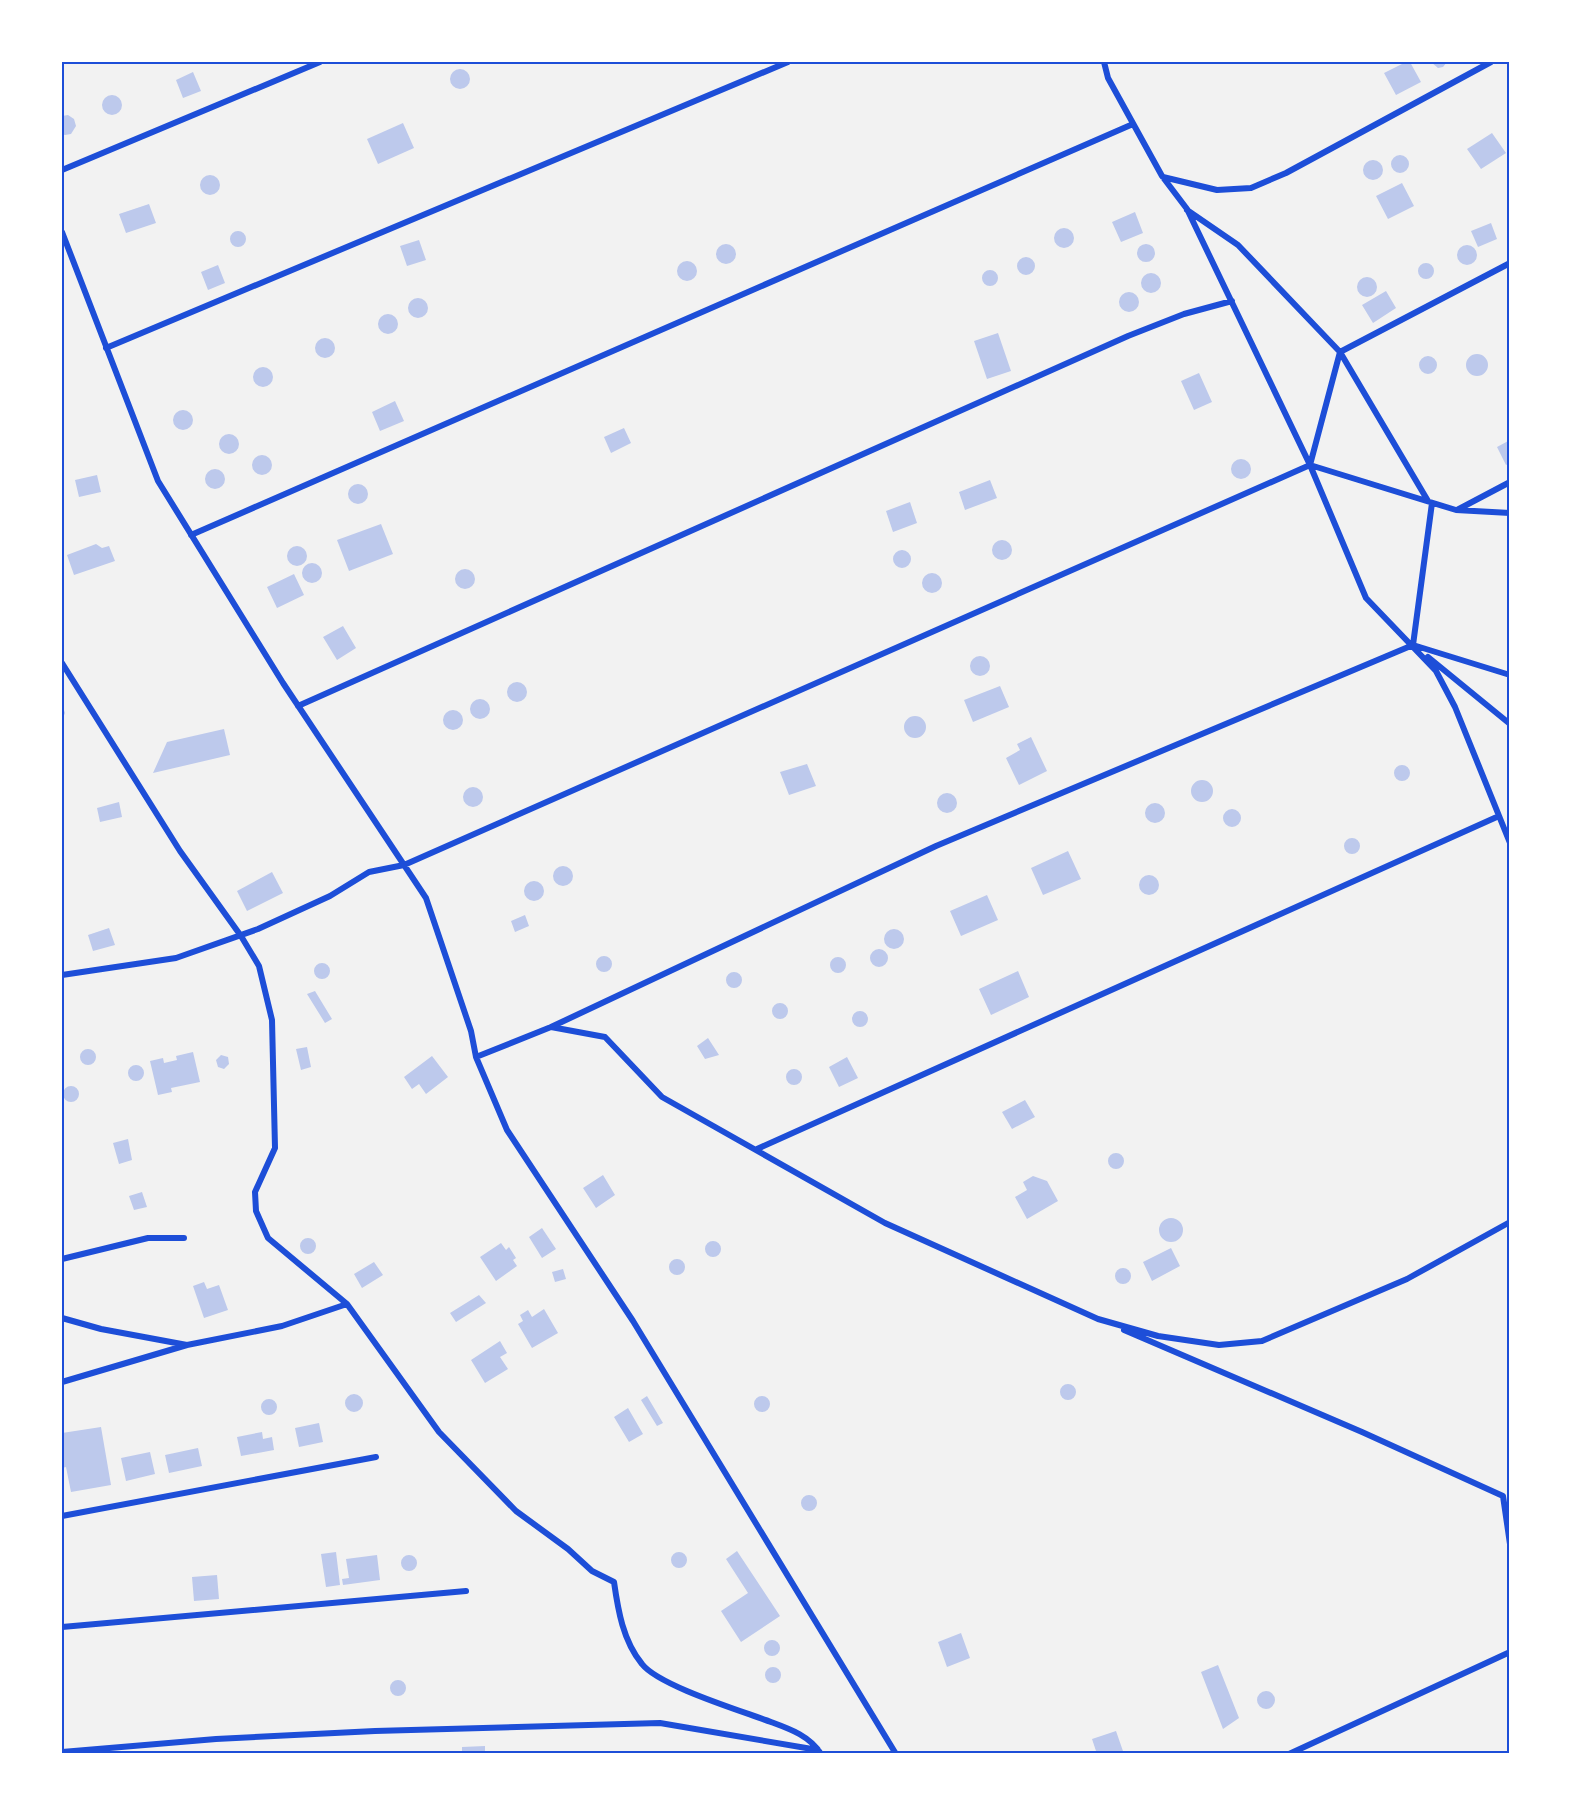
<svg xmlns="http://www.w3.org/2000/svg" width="1571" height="1815" font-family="Karla,sans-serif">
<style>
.building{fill:#bdc9ec}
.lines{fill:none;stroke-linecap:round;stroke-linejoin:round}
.minor{stroke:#1d4ed8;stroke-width:6}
.neatline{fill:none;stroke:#1d4ed8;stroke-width:2}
</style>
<rect width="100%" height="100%" fill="#f2f2f2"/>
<!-- building -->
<path class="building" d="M1406,62H1410L1421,82L1396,95L1384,73Z
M1431,62H1447L1443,67L1438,68Z
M450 79a10 10 0 1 1 20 0a10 10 0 1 1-20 0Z
M193,72L201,91L183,98L176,80Z
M102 105a10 10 0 1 1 20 0a10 10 0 1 1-20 0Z
M68,115L74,119L76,126L71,134L65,135L62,134V116Z
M403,123L414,148L378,164L367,139Z
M1492,133L1506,153L1481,169L1467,149Z
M1391 164a9 9 0 1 1 18 0a9 9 0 1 1-18 0Z
M1363 170a10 10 0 1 1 20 0a10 10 0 1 1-20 0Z
M200 185a10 10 0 1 1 20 0a10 10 0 1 1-20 0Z
M1402,183L1414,206L1388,219L1376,196Z
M149,204L156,223L126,233L119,214Z
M1135,212L1143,233L1121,242L1112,222Z
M1491,223L1497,239L1478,247L1471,231Z
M1054 238a10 10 0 1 1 20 0a10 10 0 1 1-20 0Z
M230 239a8 8 0 1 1 16 0a8 8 0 1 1-16 0Z
M419,240L426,260L407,266L400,246Z
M716 254a10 10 0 1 1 20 0a10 10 0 1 1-20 0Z
M1137 253a9 9 0 1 1 18 0a9 9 0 1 1-18 0Z
M1457 255a10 10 0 1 1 20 0a10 10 0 1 1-20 0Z
M1017 266a9 9 0 1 1 18 0a9 9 0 1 1-18 0Z
M677 271a10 10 0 1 1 20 0a10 10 0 1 1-20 0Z
M1418 271a8 8 0 1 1 16 0a8 8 0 1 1-16 0Z
M218,265L225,283L208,290L201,272Z
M982 278a8 8 0 1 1 16 0a8 8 0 1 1-16 0Z
M1141 283a10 10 0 1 1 20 0a10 10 0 1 1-20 0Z
M1357 287a10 10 0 1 1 20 0a10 10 0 1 1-20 0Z
M1386,291L1396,308L1373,323L1362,305Z
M1119 302a10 10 0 1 1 20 0a10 10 0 1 1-20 0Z
M408 308a10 10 0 1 1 20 0a10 10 0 1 1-20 0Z
M378 324a10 10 0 1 1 20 0a10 10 0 1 1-20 0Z
M998,333L1011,371L987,379L974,341Z
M315 348a10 10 0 1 1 20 0a10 10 0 1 1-20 0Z
M1466 365a11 11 0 1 1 22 0a11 11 0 1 1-22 0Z
M1419 365a9 9 0 1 1 18 0a9 9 0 1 1-18 0Z
M253 377a10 10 0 1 1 20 0a10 10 0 1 1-20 0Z
M1199,373L1212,402L1194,410L1181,381Z
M395,401L404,421L380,431L372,412Z
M173 420a10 10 0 1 1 20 0a10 10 0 1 1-20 0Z
M624,428L631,443L611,453L604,437Z
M219 444a10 10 0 1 1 20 0a10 10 0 1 1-20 0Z
M1510,440V463L1506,465L1497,447Z
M252 465a10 10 0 1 1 20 0a10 10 0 1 1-20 0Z
M1231 469a10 10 0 1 1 20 0a10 10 0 1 1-20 0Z
M205 479a10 10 0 1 1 20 0a10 10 0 1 1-20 0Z
M97,475L101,492L79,497L75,480Z
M990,480L997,498L965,510L959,492Z
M348 494a10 10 0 1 1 20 0a10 10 0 1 1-20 0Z
M910,502L917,523L893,532L886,511Z
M381,524L393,554L349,571L337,540Z
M992 550a10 10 0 1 1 20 0a10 10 0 1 1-20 0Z
M96,544L102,548L109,546L115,561L74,575L67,555Z
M287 556a10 10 0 1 1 20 0a10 10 0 1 1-20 0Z
M893 559a9 9 0 1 1 18 0a9 9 0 1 1-18 0Z
M302 573a10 10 0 1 1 20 0a10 10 0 1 1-20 0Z
M455 579a10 10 0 1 1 20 0a10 10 0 1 1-20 0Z
M922 583a10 10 0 1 1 20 0a10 10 0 1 1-20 0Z
M294,574L304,595L277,608L267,587Z
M343,626L356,648L337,660L323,637Z
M970 666a10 10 0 1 1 20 0a10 10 0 1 1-20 0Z
M507 692a10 10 0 1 1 20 0a10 10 0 1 1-20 0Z
M1000,686L1009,707L973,722L964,700Z
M470 709a10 10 0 1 1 20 0a10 10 0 1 1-20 0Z
M62,704L65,713L62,720Z
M443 720a10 10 0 1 1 20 0a10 10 0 1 1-20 0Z
M904 727a11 11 0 1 1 22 0a11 11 0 1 1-22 0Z
M224,729L230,755L153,773L167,742Z
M1031,737L1047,771L1019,785L1006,758L1020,750L1017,744Z
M807,764L816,786L789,795L780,772Z
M1394 773a8 8 0 1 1 16 0a8 8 0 1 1-16 0Z
M1191 791a11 11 0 1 1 22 0a11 11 0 1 1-22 0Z
M463 797a10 10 0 1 1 20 0a10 10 0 1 1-20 0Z
M937 803a10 10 0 1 1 20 0a10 10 0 1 1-20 0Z
M119,802L122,817L100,822L97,808Z
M1145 813a10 10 0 1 1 20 0a10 10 0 1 1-20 0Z
M1223 818a9 9 0 1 1 18 0a9 9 0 1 1-18 0Z
M1344 846a8 8 0 1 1 16 0a8 8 0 1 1-16 0Z
M1068,851L1081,879L1043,895L1031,868Z
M553 876a10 10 0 1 1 20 0a10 10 0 1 1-20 0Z
M272,872L283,893L247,911L237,891Z
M1139 885a10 10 0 1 1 20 0a10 10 0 1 1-20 0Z
M524 891a10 10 0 1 1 20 0a10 10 0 1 1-20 0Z
M987,895L998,920L961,936L950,911Z
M525,915L529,926L515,932L511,921Z
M109,928L115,945L93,951L88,935Z
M884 939a10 10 0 1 1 20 0a10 10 0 1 1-20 0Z
M870 958a9 9 0 1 1 18 0a9 9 0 1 1-18 0Z
M596 964a8 8 0 1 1 16 0a8 8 0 1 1-16 0Z
M830 965a8 8 0 1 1 16 0a8 8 0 1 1-16 0Z
M314 971a8 8 0 1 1 16 0a8 8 0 1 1-16 0Z
M1018,971L1029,997L991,1015L979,989Z
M726 980a8 8 0 1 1 16 0a8 8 0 1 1-16 0Z
M315,991L332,1019L325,1023L307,994Z
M772 1011a8 8 0 1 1 16 0a8 8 0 1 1-16 0Z
M852 1019a8 8 0 1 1 16 0a8 8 0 1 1-16 0Z
M708,1038L719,1055L705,1059L697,1046Z
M307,1047L311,1067L301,1070L296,1049Z
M80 1057a8 8 0 1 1 16 0a8 8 0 1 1-16 0Z
M193,1052L200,1082L171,1088L172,1092L158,1095L150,1061L163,1058L164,1063L177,1060L176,1056Z
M221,1055L228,1057L229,1064L224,1069L218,1067L216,1060Z
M432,1056L448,1077L426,1094L419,1084L412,1089L404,1077Z
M847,1057L858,1078L839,1087L829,1067Z
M128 1073a8 8 0 1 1 16 0a8 8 0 1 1-16 0Z
M786 1077a8 8 0 1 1 16 0a8 8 0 1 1-16 0Z
M63 1094a8 8 0 1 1 16 0a8 8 0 1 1-16 0Z
M1025,1100L1035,1117L1012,1129L1002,1112Z
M128,1139L132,1160L119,1164L113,1143Z
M1108 1161a8 8 0 1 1 16 0a8 8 0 1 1-16 0Z
M603,1175L615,1195L596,1208L583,1188Z
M1033,1176L1047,1181L1058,1201L1027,1219L1015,1197L1027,1190L1023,1182Z
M142,1192L147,1207L134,1210L129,1196Z
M1159 1230a12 12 0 1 1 24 0a12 12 0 1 1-24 0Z
M542,1228L556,1249L542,1258L529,1237Z
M300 1246a8 8 0 1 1 16 0a8 8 0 1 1-16 0Z
M705 1249a8 8 0 1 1 16 0a8 8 0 1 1-16 0Z
M501,1243L506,1250L509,1247L516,1258L513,1260L517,1266L496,1281L480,1257Z
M1171,1248L1180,1266L1152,1281L1143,1262Z
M669 1267a8 8 0 1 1 16 0a8 8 0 1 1-16 0Z
M374,1262L383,1275L362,1288L354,1274Z
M1115 1276a8 8 0 1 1 16 0a8 8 0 1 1-16 0Z
M563,1269L566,1279L555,1282L552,1272Z
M204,1282L207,1289L219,1285L228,1310L204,1318L193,1286Z
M479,1295L486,1303L456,1322L450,1313Z
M544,1309L558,1333L532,1348L518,1324L523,1321L520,1315L528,1310L532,1317Z
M500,1341L507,1353L500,1357L508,1369L485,1383L471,1360Z
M1060 1392a8 8 0 1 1 16 0a8 8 0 1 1-16 0Z
M345 1403a9 9 0 1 1 18 0a9 9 0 1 1-18 0Z
M754 1404a8 8 0 1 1 16 0a8 8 0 1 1-16 0Z
M647,1396L663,1423L657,1426L641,1400Z
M261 1407a8 8 0 1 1 16 0a8 8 0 1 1-16 0Z
M628,1408L643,1434L629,1442L614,1417Z
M319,1423L323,1442L299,1447L295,1428Z
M101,1427L111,1485L71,1492L66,1467L62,1468V1433Z
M262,1432L263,1439L272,1437L274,1450L241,1456L237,1437Z
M198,1448L202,1466L169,1473L165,1455Z
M150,1452L155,1474L126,1481L121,1458Z
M801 1503a8 8 0 1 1 16 0a8 8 0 1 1-16 0Z
M737,1551L780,1616L741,1642L721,1611L748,1593L726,1559Z
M671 1560a8 8 0 1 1 16 0a8 8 0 1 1-16 0Z
M336,1552L340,1585L326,1587L321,1554Z
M401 1563a8 8 0 1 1 16 0a8 8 0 1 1-16 0Z
M377,1555L380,1580L343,1585L342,1579L349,1578L346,1559Z
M217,1575L219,1599L194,1601L192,1577Z
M961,1633L970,1658L947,1667L938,1642Z
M764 1648a8 8 0 1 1 16 0a8 8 0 1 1-16 0Z
M1218,1665L1239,1718L1223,1729L1201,1672Z
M765 1675a8 8 0 1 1 16 0a8 8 0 1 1-16 0Z
M390 1688a8 8 0 1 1 16 0a8 8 0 1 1-16 0Z
M1257 1700a9 9 0 1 1 18 0a9 9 0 1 1-18 0Z
M1116,1731L1124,1754H1097L1092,1739Z
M485,1746V1754H462V1747Z"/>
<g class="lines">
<!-- minor -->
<path class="minor" d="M1104,62L1108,78L1162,176L1187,209L1310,465L1366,598L1436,671L1455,707L1510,843
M62,170L320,62
M1163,177L1217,190L1251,188L1286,173L1491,62
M1187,210L1238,245L1340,352L1428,501
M62,232L158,481L283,683L426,898L471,1031L476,1057L507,1130L633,1321L896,1754
M106,348L788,62
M1310,465L1340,352L1510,263
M1457,510L1510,482
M191,535L1133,124
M1413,645L1432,503
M1428,657L1510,724
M62,663L180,851L241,936L259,966L272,1020L275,1148L255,1192L256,1211L268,1238L347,1304L439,1432L516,1511L568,1549L592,1571L614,1582C618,1610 623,1641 642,1664C659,1686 742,1711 771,1722C790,1729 810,1736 821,1754
M298,706L1128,336L1184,314L1232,301
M62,975L176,958L258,929L330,896L369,872L404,865L1310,465L1456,510L1510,513
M551,1027L605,1037L662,1097L885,1223L1098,1319L1158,1336L1219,1345L1262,1341L1407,1279L1510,1222
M476,1057L551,1027L936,846L1413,645L1510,675
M757,1149L1499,816
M62,1259L148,1238H184
M62,1318L101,1329L187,1345L282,1326L347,1304
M1124,1330L1362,1432L1503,1496L1510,1544
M62,1382L187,1345
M62,1516L376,1457
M62,1627L466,1591
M62,1752L216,1739L375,1731L660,1723L818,1750
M1289,1754L1510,1652"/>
</g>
<!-- border -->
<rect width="1571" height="1815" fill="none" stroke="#ffffff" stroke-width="126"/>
<rect x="63" y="63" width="1445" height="1689" class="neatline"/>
</svg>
